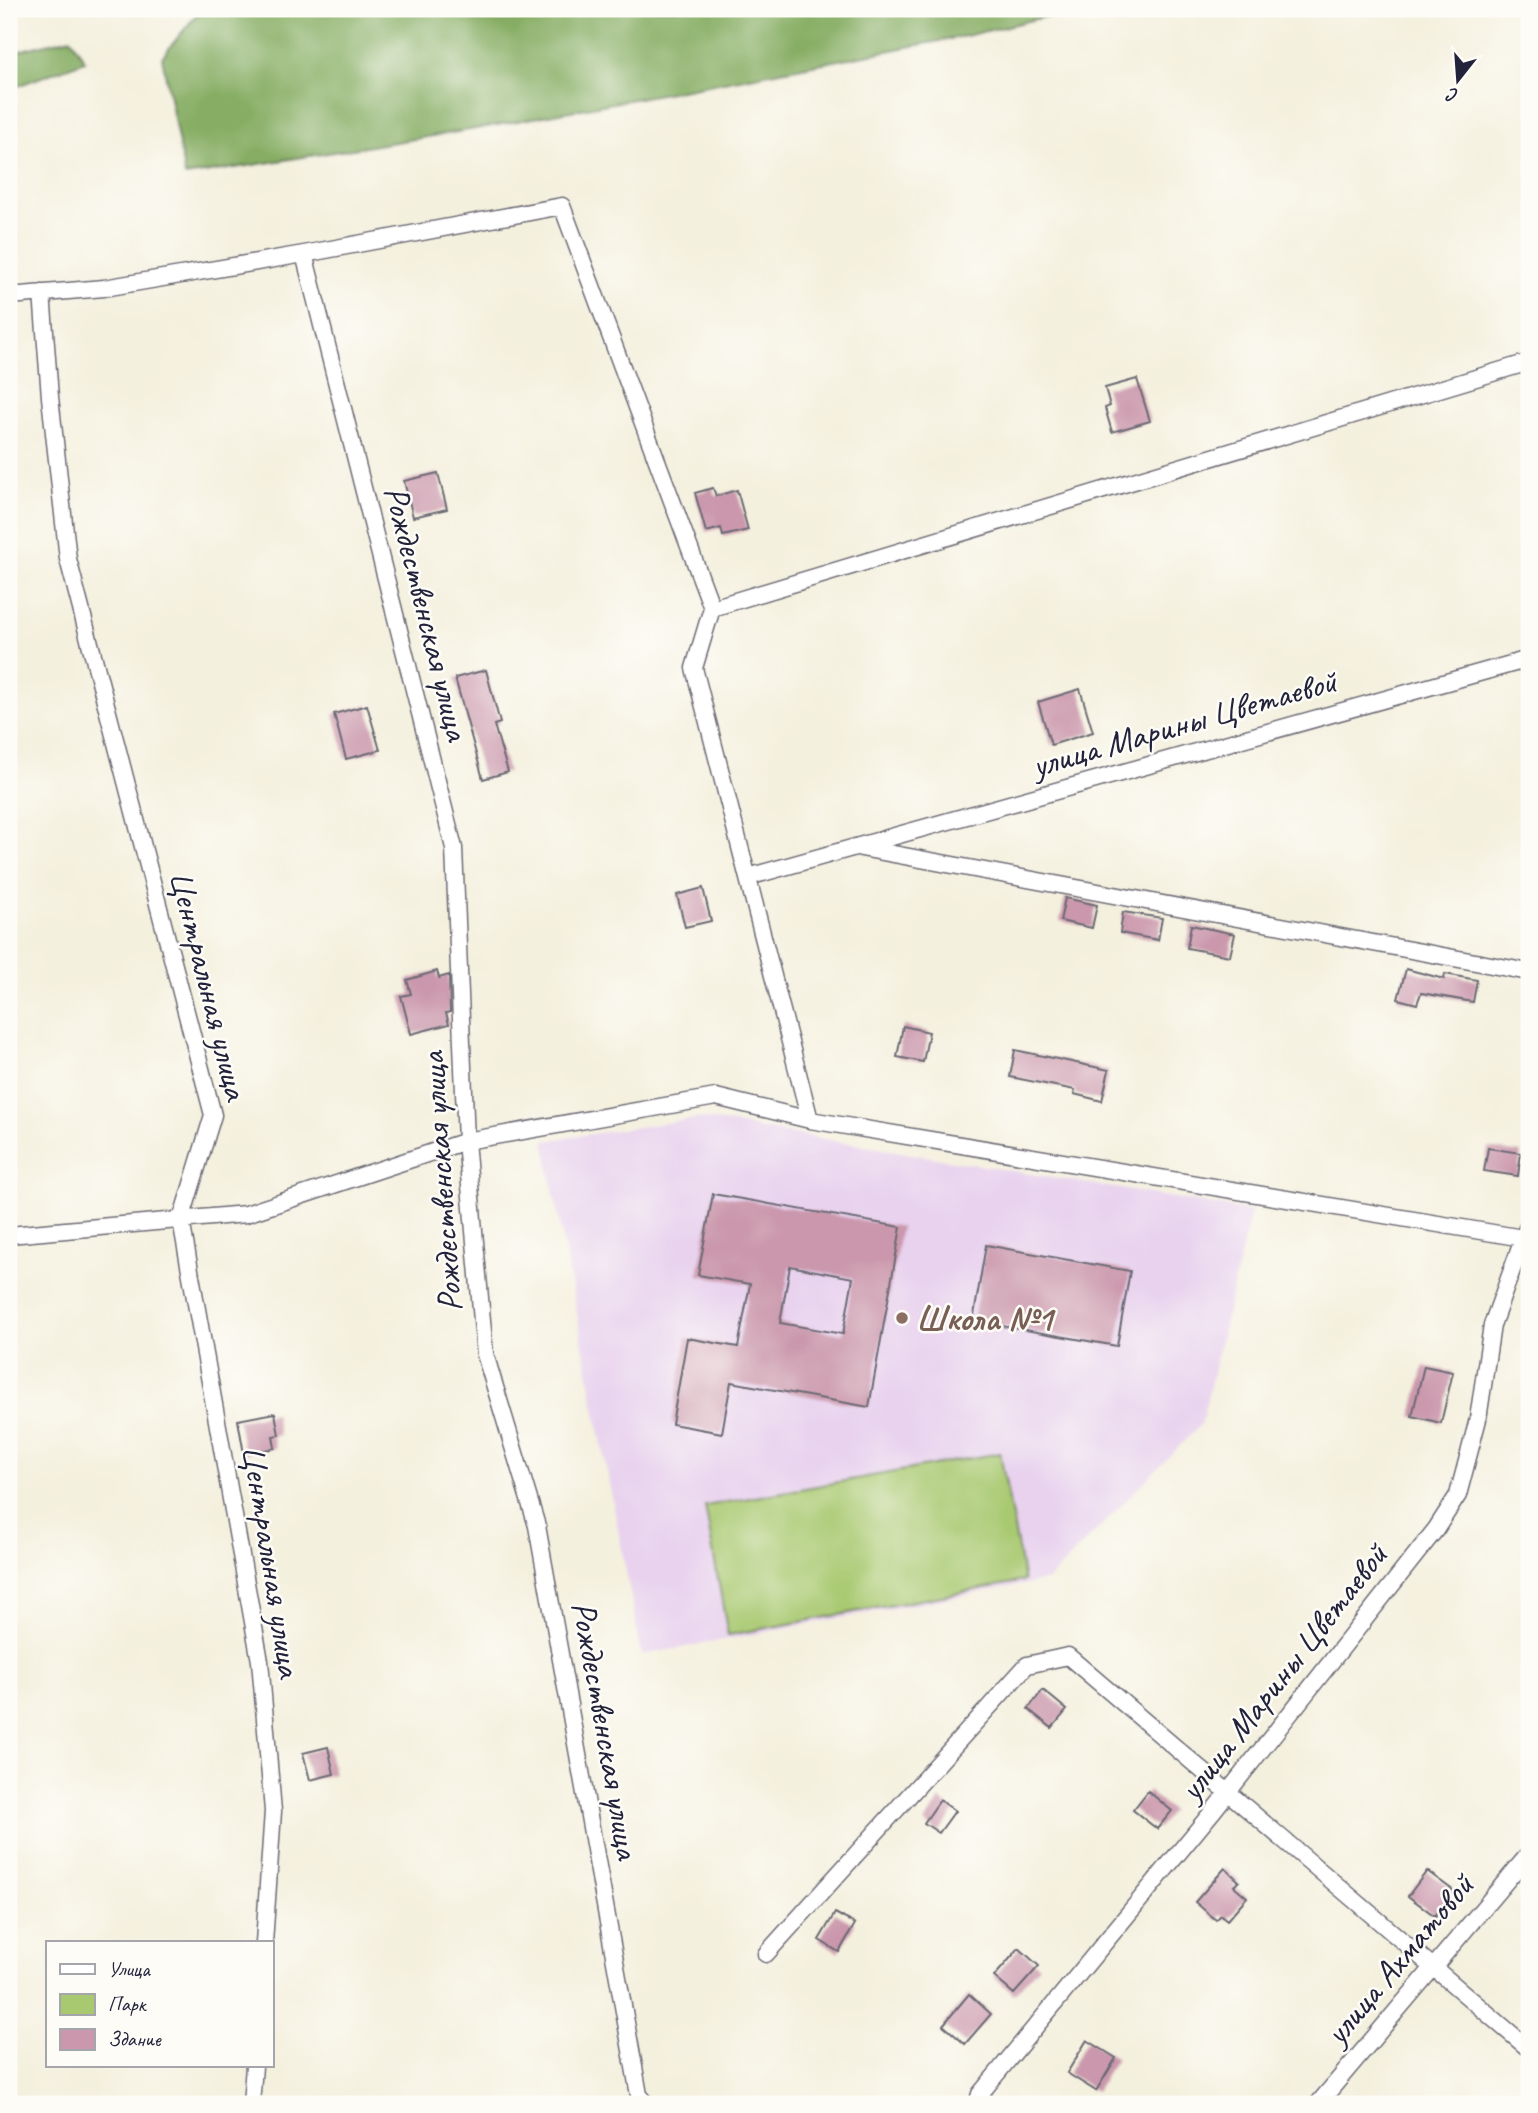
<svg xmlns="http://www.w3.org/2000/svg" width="1538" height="2113" font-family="Caveat,sans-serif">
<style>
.built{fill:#e8d2ee}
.green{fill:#a9c971;stroke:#667656;stroke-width:2}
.forest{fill:#86ad63;stroke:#54684f;stroke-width:2}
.building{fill:#ca97ac;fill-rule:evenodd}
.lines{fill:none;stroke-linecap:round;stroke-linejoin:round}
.street-casing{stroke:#6c6a74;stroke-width:19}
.street{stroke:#fff;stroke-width:16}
.education-dot{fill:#8d6e63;stroke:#fdfcf7;stroke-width:2.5}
.labels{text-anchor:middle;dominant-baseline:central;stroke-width:5;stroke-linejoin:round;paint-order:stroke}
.street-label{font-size:35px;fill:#22223b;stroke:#fdfcf7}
.education-label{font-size:35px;font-weight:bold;fill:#785e54;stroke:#fdfcf7;text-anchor:start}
</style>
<rect width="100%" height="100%" fill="#fdfcf7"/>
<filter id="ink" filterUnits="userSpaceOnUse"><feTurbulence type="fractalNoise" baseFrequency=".0143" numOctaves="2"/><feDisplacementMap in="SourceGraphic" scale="14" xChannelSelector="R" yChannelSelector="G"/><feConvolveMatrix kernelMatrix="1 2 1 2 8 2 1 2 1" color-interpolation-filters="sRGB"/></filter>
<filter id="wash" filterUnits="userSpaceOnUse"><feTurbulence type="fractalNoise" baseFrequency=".00686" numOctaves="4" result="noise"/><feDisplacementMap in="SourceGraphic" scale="28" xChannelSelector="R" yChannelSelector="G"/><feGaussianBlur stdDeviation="1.57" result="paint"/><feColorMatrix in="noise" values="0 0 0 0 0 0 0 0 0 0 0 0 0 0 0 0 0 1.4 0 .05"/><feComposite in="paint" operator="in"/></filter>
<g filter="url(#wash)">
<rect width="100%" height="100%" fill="#f4f0de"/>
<!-- built -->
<path class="built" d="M699,1118L1251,1211L1201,1424L1048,1580L642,1655L544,1141Z"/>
<!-- green -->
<path class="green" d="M1000,1453L1024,1581L728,1635L705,1506Z"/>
<!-- forest -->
<path class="forest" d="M201,9H1077L966,36L476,129L185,176L162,57Z
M71,38L85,61L9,89V53Z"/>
<g id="blocks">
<!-- building -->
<path class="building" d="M1137,379L1150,421L1112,432L1105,408L1110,406L1105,388Z
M438,473L447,509L413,517L404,481Z
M713,488L716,496L737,490L748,530L723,536L721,528L706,532L695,493Z
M486,670L500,723L494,725L508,772L483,779L455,678Z
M1080,689L1093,732L1051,745L1038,702Z
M367,705L380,750L346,759L334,714Z
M703,888L711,921L685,927L677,895Z
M1065,898L1097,905L1092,928L1060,921Z
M1123,912L1162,918L1158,940L1120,933Z
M1191,925L1235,934L1230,956L1187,948Z
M1406,969L1444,979L1445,974L1477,980L1473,1002L1421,993L1417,1004L1398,999Z
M437,971L439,978L449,975L450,1012L446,1013L449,1024L411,1034L401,996L411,994L407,980Z
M903,1026L929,1032L923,1062L897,1057Z
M1015,1050L1109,1070L1102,1101L1074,1094L1075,1090L1010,1077Z
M1488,1148L1521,1153L1518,1176L1484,1171Z
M713,1194L901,1227L869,1407L731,1382L722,1433L672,1424L687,1338L738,1347L750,1284L698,1275ZM790,1266L853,1278L843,1334L780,1323Z
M986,1245L1130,1271L1117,1346L973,1321Z
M1424,1366L1453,1372L1441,1423L1412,1416Z
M275,1413L279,1435L273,1436L275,1448L244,1454L238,1420Z
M1043,1690L1067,1710L1052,1728L1028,1709Z
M328,1747L334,1774L310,1780L303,1753Z
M1148,1791L1172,1811L1157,1829L1133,1810Z
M940,1800L955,1811L939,1833L924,1823Z
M1225,1868L1239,1881L1234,1886L1247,1897L1227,1920L1221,1915L1216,1920L1195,1902Z
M1427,1871L1454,1891L1435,1916L1408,1896Z
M835,1913L855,1924L839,1952L819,1940Z
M1019,1948L1039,1966L1014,1994L994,1977Z
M969,1994L991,2014L965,2044L943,2025Z
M1087,2040L1116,2058L1096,2091L1067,2073Z"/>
</g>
</g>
<g filter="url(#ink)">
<use href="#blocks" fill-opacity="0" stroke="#6c6a74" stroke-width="2"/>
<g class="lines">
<defs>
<path id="street" d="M304,254L454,848L466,1141L485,1354L537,1526L639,2095L647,2104
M42,293L50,397L68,559L213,1115L181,1220L260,1661L273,1811L264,1943
M9,296L104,288L304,254L562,206L712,608
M1529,362L712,608L694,668L810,1120L1529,1239
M861,848L1529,972
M748,877L1529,659
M9,1235L246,1214L466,1141L716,1097L810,1120
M766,1954L1027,1665L1068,1656L1529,2049
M251,2104L254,2066
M977,2104L980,2094L1213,1811L1436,1529L1458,1495L1478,1419L1492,1325L1529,1223
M1318,2104L1529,1854"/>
</defs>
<!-- street casing -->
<use href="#street" class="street-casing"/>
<!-- street -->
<use href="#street" class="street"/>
</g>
</g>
<!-- markers -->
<circle class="education-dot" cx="902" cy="1318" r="7"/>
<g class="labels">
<!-- street labels -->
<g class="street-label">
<text transform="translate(427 613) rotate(76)">Рождественская улица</text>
<text transform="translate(1184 723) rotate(-16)">улица Марины Цветаевой</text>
<text transform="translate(209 985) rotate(76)">Центральная улица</text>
<text transform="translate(441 1182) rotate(-94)">Рождественская улица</text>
<text transform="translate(272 1561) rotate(81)">Центральная улица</text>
<text transform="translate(1283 1672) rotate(-52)">улица Марины Цветаевой</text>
<text transform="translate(606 1730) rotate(80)">Рождественская улица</text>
<text transform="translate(1399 1959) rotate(-50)">улица Ахматовой</text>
</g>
<!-- education labels -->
<g class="education-label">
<text x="916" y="1318">Школа №1</text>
</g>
</g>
<!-- margin -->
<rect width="1538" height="2113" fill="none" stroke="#fdfcf7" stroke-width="35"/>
<!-- legend -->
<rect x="46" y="1941" width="228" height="126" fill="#fdfcf7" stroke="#a5a5ac" stroke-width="2"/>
<rect x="60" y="1964" width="35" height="10" fill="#ffffff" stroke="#a5a5ac" stroke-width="2"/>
<text x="108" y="1976" font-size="21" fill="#22223b">Улица</text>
<rect x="60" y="1994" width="35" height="21" fill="#a9c971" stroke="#a5a5ac" stroke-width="2"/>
<text x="108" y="2011" font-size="21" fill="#22223b">Парк</text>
<rect x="60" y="2029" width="35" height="21" fill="#ca97ac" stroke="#a5a5ac" stroke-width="2"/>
<text x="108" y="2046" font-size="21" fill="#22223b">Здание</text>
<!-- north arrow -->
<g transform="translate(1458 80) rotate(197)" stroke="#fdfcf7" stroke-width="5" paint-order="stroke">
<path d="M0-5L12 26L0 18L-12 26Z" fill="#22223b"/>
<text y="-10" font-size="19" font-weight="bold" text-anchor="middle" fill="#22223b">С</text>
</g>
</svg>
